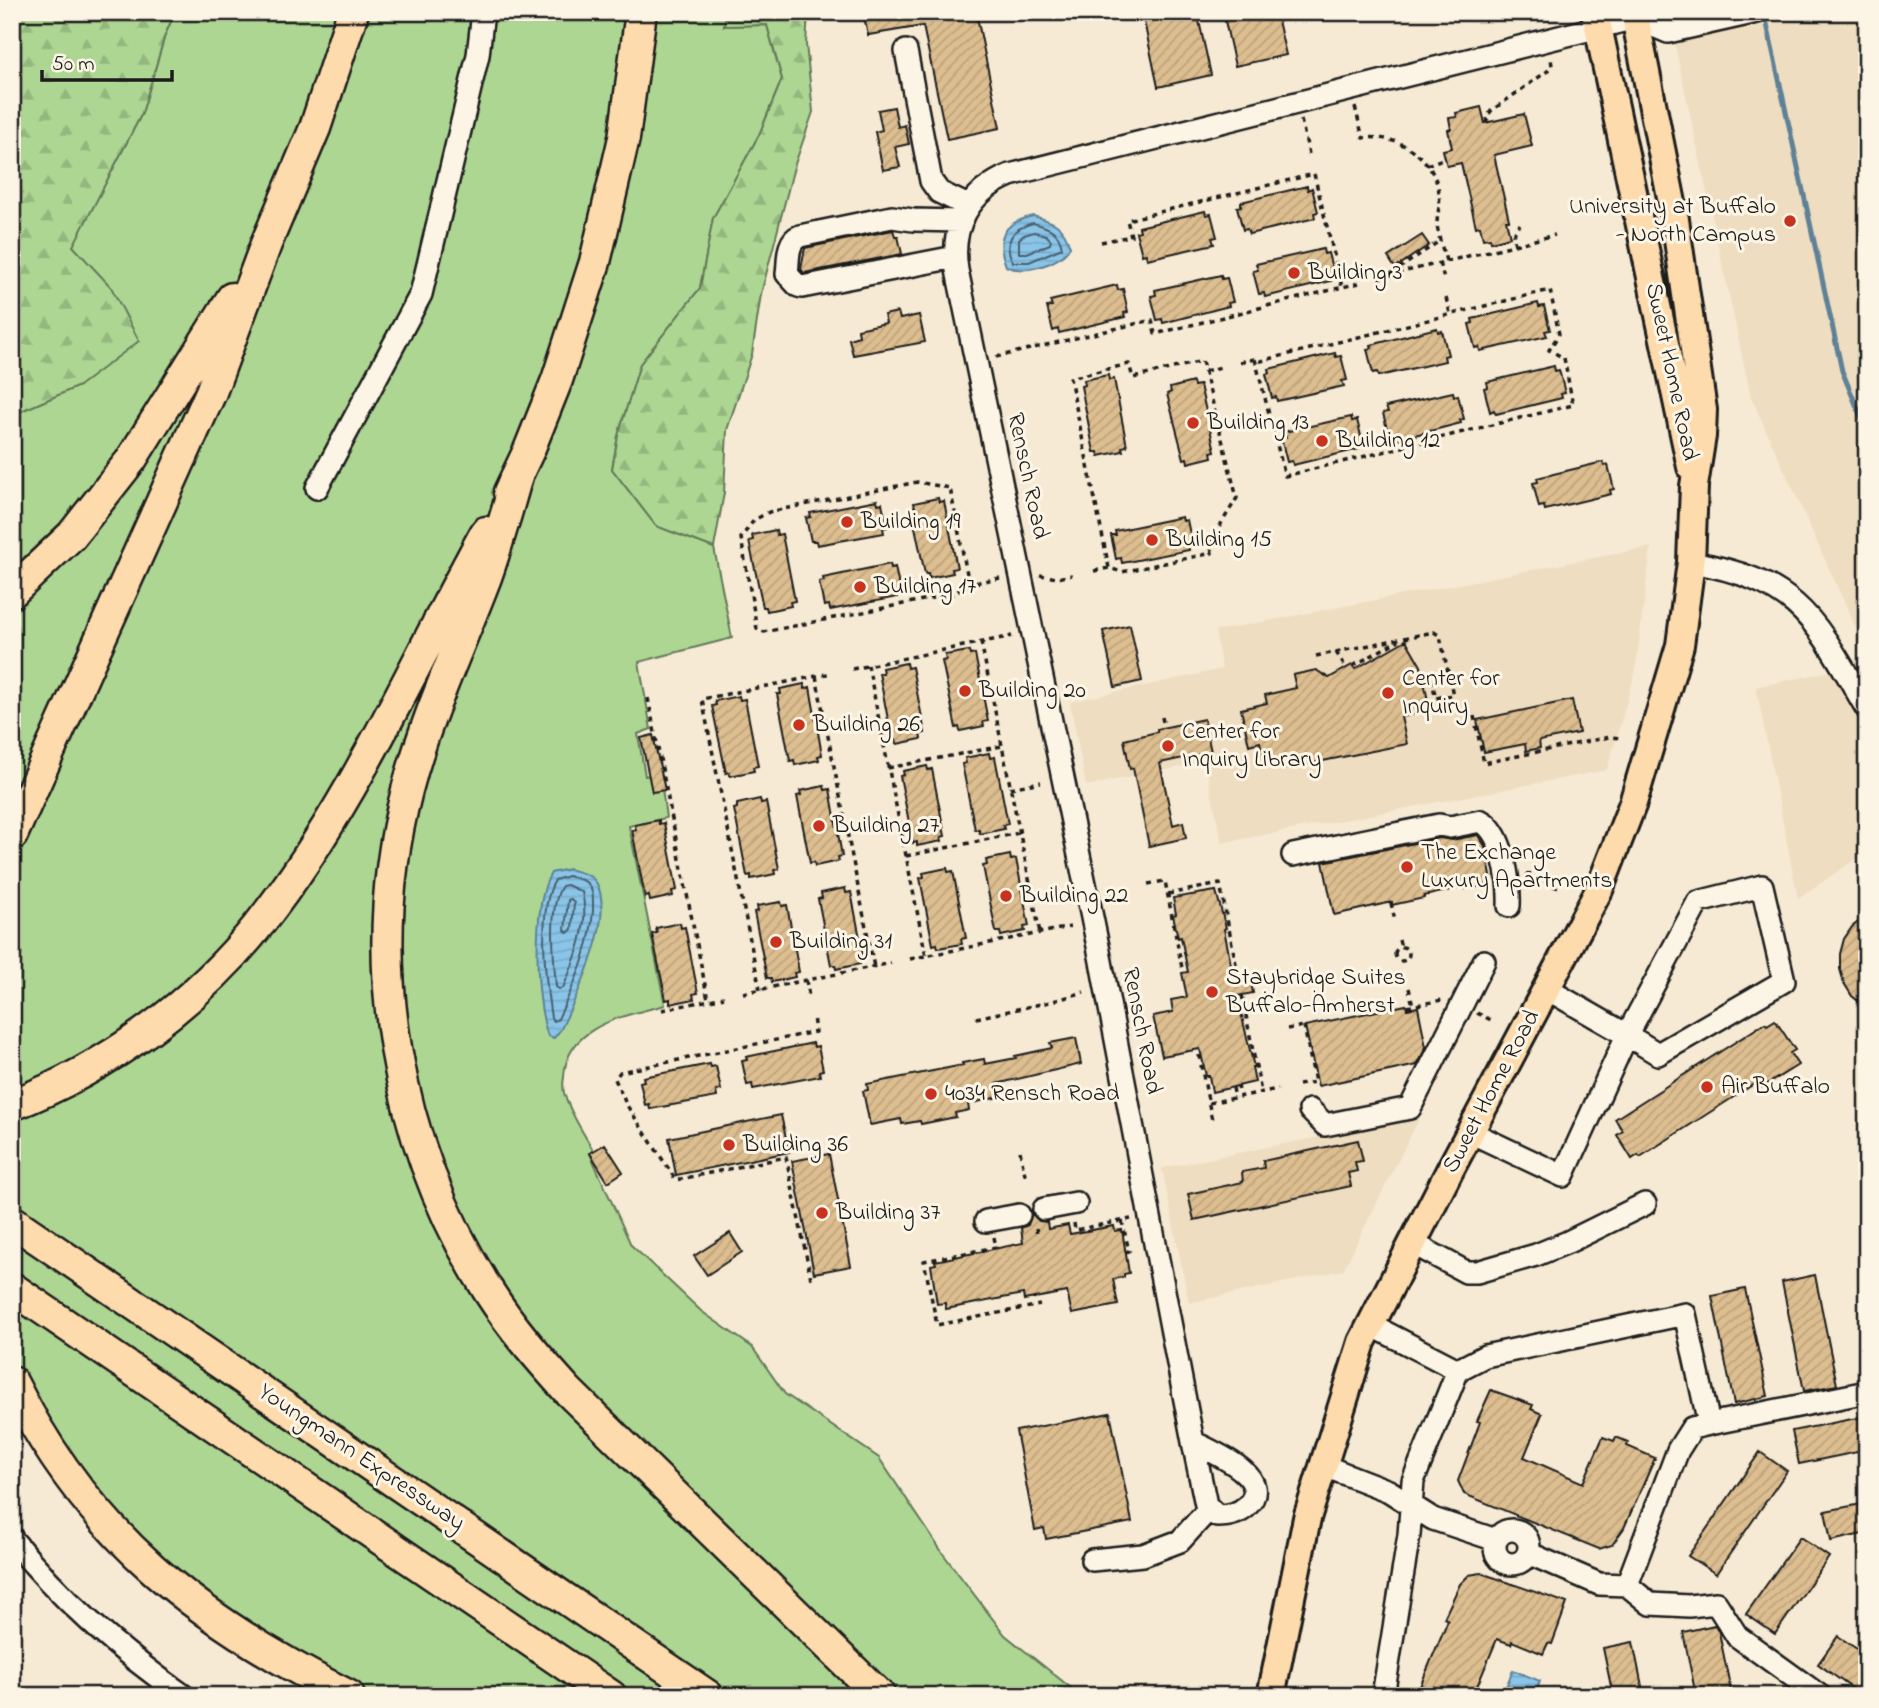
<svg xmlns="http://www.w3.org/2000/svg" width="1879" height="1708" font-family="'Indie Flower',sans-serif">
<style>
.built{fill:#eeddc0}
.green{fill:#add693;stroke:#647958;stroke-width:2}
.forest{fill:url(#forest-firs);stroke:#647958;stroke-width:2}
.water{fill:url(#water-rules);stroke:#5e8197;stroke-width:2}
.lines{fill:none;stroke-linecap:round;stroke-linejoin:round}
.shore{stroke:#48606e;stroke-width:2}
.stream{stroke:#5e8197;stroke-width:5}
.building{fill:url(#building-hatch);stroke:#1c1c1c;stroke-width:2}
.minor-casing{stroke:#1c1c1c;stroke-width:26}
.major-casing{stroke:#1c1c1c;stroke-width:32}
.highway-casing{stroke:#1c1c1c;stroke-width:35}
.path{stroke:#1c1c1c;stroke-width:3.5;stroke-dasharray:5 5;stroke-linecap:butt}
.minor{stroke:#fcf5e5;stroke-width:21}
.major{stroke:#fedbac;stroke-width:26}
.highway{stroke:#fedbac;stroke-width:30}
.poi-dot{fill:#c8321e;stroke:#fcf5e5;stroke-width:2.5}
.labels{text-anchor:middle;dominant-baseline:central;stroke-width:6;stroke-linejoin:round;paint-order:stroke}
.poi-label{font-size:24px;fill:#1c1c1c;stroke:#fcf5e5;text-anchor:start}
.street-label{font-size:24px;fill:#1c1c1c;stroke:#fcf5e5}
</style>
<defs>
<pattern id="forest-firs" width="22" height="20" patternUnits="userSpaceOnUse" patternTransform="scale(1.75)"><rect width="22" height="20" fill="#add693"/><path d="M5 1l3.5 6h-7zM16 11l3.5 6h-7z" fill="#94b77e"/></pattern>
<pattern id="water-rules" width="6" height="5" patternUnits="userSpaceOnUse" patternTransform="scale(1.75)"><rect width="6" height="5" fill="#8ac5e9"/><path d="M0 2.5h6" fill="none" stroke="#76a9c7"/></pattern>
<pattern id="building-hatch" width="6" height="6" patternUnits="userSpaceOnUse" patternTransform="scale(1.75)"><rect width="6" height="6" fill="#ddbe90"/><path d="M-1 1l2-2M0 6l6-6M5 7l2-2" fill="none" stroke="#bda37c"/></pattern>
</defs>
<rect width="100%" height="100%" fill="#f6ead4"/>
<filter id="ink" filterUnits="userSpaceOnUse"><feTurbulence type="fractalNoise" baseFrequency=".0143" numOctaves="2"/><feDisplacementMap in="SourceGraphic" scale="14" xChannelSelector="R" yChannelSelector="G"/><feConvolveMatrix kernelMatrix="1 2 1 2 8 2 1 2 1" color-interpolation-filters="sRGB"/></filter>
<g filter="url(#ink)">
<!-- built -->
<path class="built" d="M1668,12H1867V652L1751,397Z
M1651,547L1635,673L1607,770L1222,843L1205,762L1086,786L1070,702L1222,669L1215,631Z
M1867,664V852L1798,898L1756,687Z
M1420,1117L1343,1270L1189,1303L1162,1168Z"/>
<!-- green -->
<path class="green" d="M175,12H727L724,26L767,25L782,79L759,135L713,218L700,288L640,364L618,436L612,469L656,526L714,548L732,638L639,662L651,729L638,734L645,776L660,773L666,818L629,826L665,1005C625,1016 566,1025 564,1077C563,1082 563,1088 564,1093C570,1113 583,1132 593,1150L590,1154L631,1245L701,1311L752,1347L785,1394L879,1458L944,1555L1005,1635L1081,1696H349L162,1579L12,1382V415L79,386L111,287L72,247L142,113L165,35Z"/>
<!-- forest -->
<path class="forest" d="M12,12H175L165,35L142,113L73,246L111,287L139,341L79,386L12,415Z
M727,12H808L806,44L813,112L794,167L761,294L752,354L727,430L724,493L714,548L656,526L612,469L618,436L640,364L700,288L713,218L760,133L782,79L767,25L724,26Z"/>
<!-- water -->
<path class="water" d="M1033,216C1054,221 1064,226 1070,247C1060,264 1024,275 1006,266C995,237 1003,223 1033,216Z
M569,869C578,872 592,874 597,884C615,920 577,995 561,1029L554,1038L548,1036C535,1001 532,905 551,873Z
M1513,1670L1540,1681L1535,1696H1528L1506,1687Z"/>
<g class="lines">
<!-- shore -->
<path class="shore" d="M1033,223C1048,227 1060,231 1062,248L1029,262H1013C1002,242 1013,228 1033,223Z
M1034,232L1046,235L1051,240L1050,244L1027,253H1019V239L1024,235Z
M568,876C574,878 584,879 588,884C594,891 593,902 593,911C590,952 575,982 558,1019L554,1021L551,1018C546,984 537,910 555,880Z
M567,885L582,892C590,925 576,958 563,988L559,989L556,987C554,961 548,906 562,886Z
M571,899L574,903L572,929L568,933L565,930L568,900Z"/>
<!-- stream -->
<path class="stream" d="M1767,24L1842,371L1867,431"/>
</g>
<!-- building -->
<path class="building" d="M863,12H976L1000,128L947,139L923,26L868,35Z
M1142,12H1197L1211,75L1158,87Z
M1223,12H1276L1286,55L1235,66Z
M894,107L898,127L905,125L909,144L895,147L900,167L883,170L875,132L882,130L878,110Z
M1481,107L1485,123L1524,114L1532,146L1494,155L1509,220H1506L1510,237L1491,242L1490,238L1483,239L1480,226L1476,227L1461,163L1447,166L1443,150L1452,148L1448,130L1451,129L1449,118L1457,117L1456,113Z
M1307,186L1308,190L1312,188L1318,212L1314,213L1315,218L1249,234L1247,229L1243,230L1237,207L1241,206V202Z
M1205,211L1206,215L1211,214L1217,237L1212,238L1214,244L1147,259L1146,254L1142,255L1136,232L1140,231L1139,227Z
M893,230L895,236H898L902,254L804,273L801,269L805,248Z
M1422,235L1429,245L1395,268L1388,257Z
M1323,249L1324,254L1328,253L1334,276L1330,277L1331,281L1265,297L1264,293L1259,294L1253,271L1258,270L1256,264Z
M1221,275L1222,279L1227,278L1233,302L1228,303L1229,306L1163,323L1162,319L1157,320L1151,296L1156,295L1155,290Z
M1117,285L1118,290L1123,289L1128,312L1124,313L1125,317L1059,333L1058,329L1053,331L1047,307L1052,306L1050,301Z
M1538,303L1539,307L1544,306L1550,330L1545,331L1547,336L1480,351L1479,347L1475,348L1469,324L1473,323L1472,319Z
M898,312L900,319L919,315L925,342L853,355L849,339L859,336L858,329L886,323L884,315Z
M1437,328L1438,332L1442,331L1448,355L1444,356L1445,361L1379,376L1377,372L1373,373L1367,349L1372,348L1371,345Z
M1335,353L1336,357L1341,356L1347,380L1342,381L1344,386L1277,401L1276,397L1272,398L1266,374L1270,373L1269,369Z
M1554,366L1555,371L1559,370L1565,393L1561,394L1562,398L1496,414L1494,410L1490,412L1484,388L1488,387L1487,382Z
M1108,375L1109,380L1114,379L1127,446L1122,447L1123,451L1099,456L1098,452H1094L1081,386L1085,385L1084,380Z
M1193,382L1194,386L1200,385L1215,451L1211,452L1212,457L1188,463L1187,458L1184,459L1167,394L1171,392L1170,388Z
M1453,392L1454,396L1458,395L1464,419L1460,420L1461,423L1395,440L1394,436L1389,437L1383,413L1388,412L1386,407Z
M1351,417L1352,421L1357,420L1363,444L1358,445L1359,449L1293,465L1292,461L1287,462L1281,438L1286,437L1284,432Z
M1603,462L1604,466L1608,465L1614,489L1610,490L1611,494L1545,510L1544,506L1539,507L1533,483L1538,482L1537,478Z
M938,498L939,502L944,501L957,568L952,569L953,573L929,578L928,574H925L911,508L915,507L914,503Z
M877,500L878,504L882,503L887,527L883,528L884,533L817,545L816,541H811L806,518L811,517L810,513Z
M1182,517L1183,521L1187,520L1192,544L1188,545L1189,550L1122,563L1121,558L1116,559L1111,535H1116L1115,531Z
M776,530L777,535L782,534L795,601L790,602L791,606L767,611L766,607H763L749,541L753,540L752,535Z
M890,564L891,568L895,567L900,591L896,592L897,597L830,610L829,605L824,606L819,582L824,581L823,578Z
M1130,625L1142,681L1115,687L1103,631Z
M1406,640L1421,666L1430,711L1401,717L1407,744L1283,769L1282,763L1265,766L1260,742L1249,745L1241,709L1267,703L1265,695L1296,688L1293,675L1316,670L1329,678L1352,665L1355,669Z
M969,651L970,655L975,654L988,721L983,722L984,726L960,731L959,727L956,728L942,661L946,660L945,655Z
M906,663L907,668L912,667L925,733L920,734L921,739L897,744L896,739L892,740L879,673H883L882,668Z
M804,684L805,689L810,687L822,755L818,756L819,760L795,765L794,760L790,761L777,694H781L780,689Z
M739,696L740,700L745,699L758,766L753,767L754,771L730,776L729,772L726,773L712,706L716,705L715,701Z
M1572,700L1579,733L1539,741L1540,748L1526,751L1525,744L1484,752L1477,720Z
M1204,719L1211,752L1160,763L1173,825L1183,822L1186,838L1149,846L1133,768L1130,769L1124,740L1157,732V729Z
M653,735L665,790L652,792L641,738Z
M989,753L990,758L995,757L1008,824L1003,825L1004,829L980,834L979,830H975L962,764L966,763L965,758Z
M927,766L928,770L932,769L945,836L941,837L942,841L917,846V842L913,843L900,776L904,775L903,771Z
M824,786L825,790L830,789L842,856L838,857L839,861L815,866L814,862L810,863L797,796L801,795L800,791Z
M760,799L761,803L766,802L779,869L774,870L775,874L751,879V875L747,876L734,809L737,808V804Z
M659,820V824L664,823L677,890L672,891L673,896L650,901L649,896L645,897L632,830H636L635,825Z
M1478,835L1485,846L1491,876L1487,885L1465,889L1464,887L1424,896V898L1392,905V902L1334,915L1323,862L1439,838L1452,840Z
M1010,855L1011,860L1016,859L1029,926L1024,927L1025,931L1001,936L1000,932H996L983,866L987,865L986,860Z
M947,868L948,872L953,871L966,938L961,939L962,944L938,948L937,944L933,945L920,878L924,877L923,873Z
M845,888L846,893L851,892L864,959L859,960L860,964L836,969L835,965H831L818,899L822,898L821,893Z
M1216,891L1226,928L1224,929L1234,980L1250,977L1253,993L1237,996L1254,1067H1252L1255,1082L1212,1092L1209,1076H1206L1200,1049L1162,1056L1153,1016L1173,1012L1171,1000L1187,997L1182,973L1188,972L1181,937L1178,938L1173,915L1176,914L1173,898Z
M781,902L782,906L787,905L799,972L794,973L795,977L772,982L771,978H767L754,912L758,911L757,906Z
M1867,915V1008L1852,996L1844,983L1840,969V954L1844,939L1852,927Z
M680,923L681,928L685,927L698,993L693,994L694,999L670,1004V999L666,1000L652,934L657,933L656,928Z
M1406,1005L1407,1009L1418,1007L1426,1047L1417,1065L1318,1086L1305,1026Z
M1775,1020L1795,1050L1790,1053L1798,1065L1758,1090L1754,1084L1640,1157L1638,1155L1632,1159L1617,1135L1623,1131L1615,1119L1765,1023L1767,1025Z
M1076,1038L1081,1064L996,1084L999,1097L968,1104L969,1110L955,1113L956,1117L921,1124L920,1121L902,1124L901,1119L870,1125L863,1091L868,1090L867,1084L963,1065L962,1063L984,1059L985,1064L1016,1058L1015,1056L1052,1048L1050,1043Z
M813,1043L814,1047L818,1046L823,1070L819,1071L820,1076L753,1089L752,1084L747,1085L742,1061L747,1060L746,1057Z
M710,1064L711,1067L716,1066L721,1090L716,1091L717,1097L650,1109L649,1104L645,1105L640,1082L644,1081L643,1077Z
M781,1115L789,1152L676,1175L669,1138Z
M1358,1140L1363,1161L1355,1162L1357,1171L1348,1173L1351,1186L1194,1220L1188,1194L1243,1182L1242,1172L1264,1168L1263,1161Z
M605,1144L623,1172L608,1182L590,1153Z
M829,1154L851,1266L814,1273L792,1161Z
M1032,1213L1039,1221L1047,1222L1048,1229L1068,1225L1070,1234L1114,1226L1115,1231L1122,1230L1129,1273L1124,1274V1277L1113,1279L1118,1305L1072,1314L1067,1292L1024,1300L1023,1294L946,1309L945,1303L937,1304L931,1265L936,1264L935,1261L1023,1243L1021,1228L1028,1225Z
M730,1233L742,1252L707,1275L694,1256Z
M1815,1275L1837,1385L1804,1391L1782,1282Z
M1745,1289L1768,1396L1734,1404L1712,1296Z
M1491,1390L1533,1405L1531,1409L1542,1414L1524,1457L1583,1483L1603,1437L1614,1441L1616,1437L1628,1442L1627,1446L1655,1458L1624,1528L1612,1545L1599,1549L1464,1494L1458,1481L1480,1422L1477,1421Z
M1110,1413L1132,1522L1046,1539L1044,1528L1035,1530L1016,1431Z
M1867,1416V1450L1799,1464L1792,1431Z
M1760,1452L1787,1471L1716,1574L1688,1556Z
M1867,1503V1533L1831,1541L1825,1511Z
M1800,1537L1829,1557L1775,1634L1746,1614Z
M1481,1573L1567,1603L1552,1644L1548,1643L1543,1654L1512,1641L1511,1644L1497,1639L1473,1696H1416L1448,1620L1444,1618L1460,1584L1469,1575Z
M1715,1625L1719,1632L1732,1696H1696L1683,1632Z
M1838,1636L1867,1656V1696H1863L1818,1664Z
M1633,1642L1644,1696H1613L1603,1648Z"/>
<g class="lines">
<defs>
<path id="minor" d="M1635,18L1668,32L1757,12
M906,51L931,181L939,192L968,206
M955,257L802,287L798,286L787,274C789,261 786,241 800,236L892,217L913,220L960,221
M317,488L421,294L478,55L483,12
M1691,562C1801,581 1815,620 1867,709
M1293,855L1439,825L1450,827L1481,821C1503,832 1510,883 1509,906
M1310,1110L1325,1125L1410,1108L1484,961
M1470,1132L1563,1176L1627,1035L1658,1054L1784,981L1762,886L1698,902L1627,1035L1547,989
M1044,1209L1076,1203
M986,1221L1019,1215
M1412,1243L1466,1272H1477L1536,1255L1568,1242L1645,1204
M1371,1325L1458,1370
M1193,1442C1212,1452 1276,1477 1247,1506C1239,1514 1228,1516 1217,1516L1206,1505L1193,1442L1099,951L957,270C950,226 969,192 1010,175L1635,18L1644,12
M1322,1465L1389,1491L1433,1519L1496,1540
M1495 1547a17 17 0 1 1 34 0a17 17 0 1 1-34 0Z
M12,1539C62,1601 119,1651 184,1696
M1528,1553L1599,1584L1627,1585L1650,1604L1689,1606L1716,1603L1737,1636L1820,1696
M1092,1560L1143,1555L1180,1541L1209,1509
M1627,1585L1678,1450L1692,1428L1709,1424
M1383,1696L1409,1535L1413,1481L1458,1370L1485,1356L1685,1314L1709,1424L1867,1392"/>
<path id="major" d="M1595,12L1691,467
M1271,1696L1307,1518L1362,1342L1452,1166L1599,890L1633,803L1680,645L1691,562L1694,486L1702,436L1703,410L1674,213L1634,12"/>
<path id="highway" d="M517,476C507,510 498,544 486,577C459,648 426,716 407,790C363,960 395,1144 489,1292C512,1328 540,1360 568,1391L880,1696
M509,492L529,450L557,380L595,262L624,138L641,12
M12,592L72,535L131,460L232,298
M12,835L211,392L266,244L315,128L353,12
M12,1105C108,1068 198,1002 261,922C354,804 414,662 486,532
M12,1221L708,1696
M12,1288L611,1696
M12,1382C88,1536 199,1621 349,1696"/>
</defs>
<!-- minor casing -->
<use href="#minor" class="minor-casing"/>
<!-- major casing -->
<use href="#major" class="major-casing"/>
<!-- highway casing -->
<use href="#highway" class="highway-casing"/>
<!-- path -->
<path class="path" d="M1355,107L1363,138C1398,134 1433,156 1439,192C1441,204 1437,214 1437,224C1438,236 1443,250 1446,261
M1301,120L1309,154
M1488,123L1487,117L1491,111L1549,70L1552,66L1551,58
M1427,165L1445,158
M1314,174L1342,287
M1101,242L1131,236L1127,220L1314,174
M1515,245L1513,235L1520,224
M1439,263L1444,279
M1391,274L1441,240
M1378,278L1555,235
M1446,298L1450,313
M996,357L1152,320L1155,334L1359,283
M1240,362L1255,359L1261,361L1550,290L1559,334L1549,350L1564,358L1573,405L1285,476L1255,359
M1205,371L1221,367
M1094,571L1109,568L1122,572L1212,553L1210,542L1237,498L1202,361L1133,378L1129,364L1070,378L1109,568
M1040,575L1057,578L1072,575
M969,584L950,488L917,482L769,512L754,520L741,538L757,629L764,632L953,594L969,584L1000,578
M981,642L1040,933
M1336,652L1346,668
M1316,656L1434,632L1440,636L1453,695L1436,698L1432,682L1425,684
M868,665L926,956
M1353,666L1399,640
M852,669L1012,636
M816,676L874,967
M648,698L708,1000
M1474,716L1484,763L1609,737L1623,738
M1162,717L1164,727
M888,768L1002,746
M1010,788L1041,782
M906,856L1019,833
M1526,875L1530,874L1562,890
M1148,884L1165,881L1182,968
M1168,894L1220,884L1239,979
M1107,896L1114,891L1129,888
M1391,903L1395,921
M1399,940L1401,947
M1395 954a7 7 0 1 1 14 0a7 7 0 1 1-14 0Z
M910,959L1070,927
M806,980L809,997
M1251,984L1256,983
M1409,988L1413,1006
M760,990L702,699L832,673
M743,993L891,963
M1242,995L1261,1092
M1407,1007L1442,1000
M662,1010L724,997
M1477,1013L1493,1021
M976,1018L1050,1002L1084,992
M1287,1029L1304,1026
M1199,1055L1212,1120
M1238,1085L1240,1097
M1298,1085L1315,1082L1304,1026
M1233,1088L1235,1098
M1209,1103L1278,1089
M1020,1151L1026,1179
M1122,1221L1129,1251L1125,1252
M1074,1223L1075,1230L1131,1219
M1036,1228L1037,1235
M994,1237L996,1247L924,1261L937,1325L1040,1305
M811,1279L786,1157L676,1180L626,1104L615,1079L620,1072L815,1032L813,1016"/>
<!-- minor -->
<use href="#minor" class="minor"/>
<!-- major -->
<use href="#major" class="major"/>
<!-- highway -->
<use href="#highway" class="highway"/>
</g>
</g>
<!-- markers -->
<g class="poi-dot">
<circle cx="1790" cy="221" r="7"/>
<circle cx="1294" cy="273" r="7"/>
<circle cx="1193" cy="423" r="7"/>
<circle cx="1322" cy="441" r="7"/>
<circle cx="847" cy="522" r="7"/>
<circle cx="1152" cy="540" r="7"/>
<circle cx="860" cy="587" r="7"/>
<circle cx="965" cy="691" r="7"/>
<circle cx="1388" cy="693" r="7"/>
<circle cx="799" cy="725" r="7"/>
<circle cx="1168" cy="746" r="7"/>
<circle cx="819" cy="826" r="7"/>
<circle cx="1407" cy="867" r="7"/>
<circle cx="1006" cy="896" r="7"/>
<circle cx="776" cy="942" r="7"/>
<circle cx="1212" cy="992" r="7"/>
<circle cx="1707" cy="1087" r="7"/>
<circle cx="931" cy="1094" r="7"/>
<circle cx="729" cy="1145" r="7"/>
<circle cx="822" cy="1213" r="7"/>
</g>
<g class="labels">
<!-- poi labels -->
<g class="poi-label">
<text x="1776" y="207" text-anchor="end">University at Buffalo<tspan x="1776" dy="28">- North Campus</tspan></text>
<text x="1308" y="273">Building 3</text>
<text x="1207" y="423">Building 13</text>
<text x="1336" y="441">Building 12</text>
<text x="861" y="522">Building 19</text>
<text x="1166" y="540">Building 15</text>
<text x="874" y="587">Building 17</text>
<text x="1402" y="679">Center for<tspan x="1402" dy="28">Inquiry</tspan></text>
<text x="979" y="691">Building 20</text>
<text x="813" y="725">Building 26</text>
<text x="1182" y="732">Center for<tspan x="1182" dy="28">Inquiry Library</tspan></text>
<text x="833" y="826">Building 27</text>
<text x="1421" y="853">The Exchange<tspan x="1421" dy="28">Luxury Apartments</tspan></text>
<text x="1020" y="896">Building 22</text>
<text x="790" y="942">Building 31</text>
<text x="1226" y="978">Staybridge Suites<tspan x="1226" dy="28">Buffalo-Amherst</tspan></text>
<text x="1721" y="1087">Air Buffalo</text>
<text x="945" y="1094">4034 Rensch Road</text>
<text x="743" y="1145">Building 36</text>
<text x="836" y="1213">Building 37</text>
</g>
<!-- street labels -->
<g class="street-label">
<text transform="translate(1671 372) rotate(78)">Sweet Home Road</text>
<text transform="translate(1027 476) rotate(78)">Rensch Road</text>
<text transform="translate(1141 1031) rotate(79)">Rensch Road</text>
<text transform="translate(1492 1092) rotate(-62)">Sweet Home Road</text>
<text transform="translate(361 1458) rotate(34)">Youngmann Expressway</text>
</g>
</g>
<!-- margin -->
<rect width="1879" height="1708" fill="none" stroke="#fcf5e5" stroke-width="42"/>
<rect x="21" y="21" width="1837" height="1666" fill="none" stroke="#1c1c1c" stroke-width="2.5" filter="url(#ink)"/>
<!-- scale -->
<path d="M42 70v10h130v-10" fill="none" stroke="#1c1c1c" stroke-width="3.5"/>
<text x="52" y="70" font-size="21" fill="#1c1c1c" stroke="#fcf5e5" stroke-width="5" paint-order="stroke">50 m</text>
</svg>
